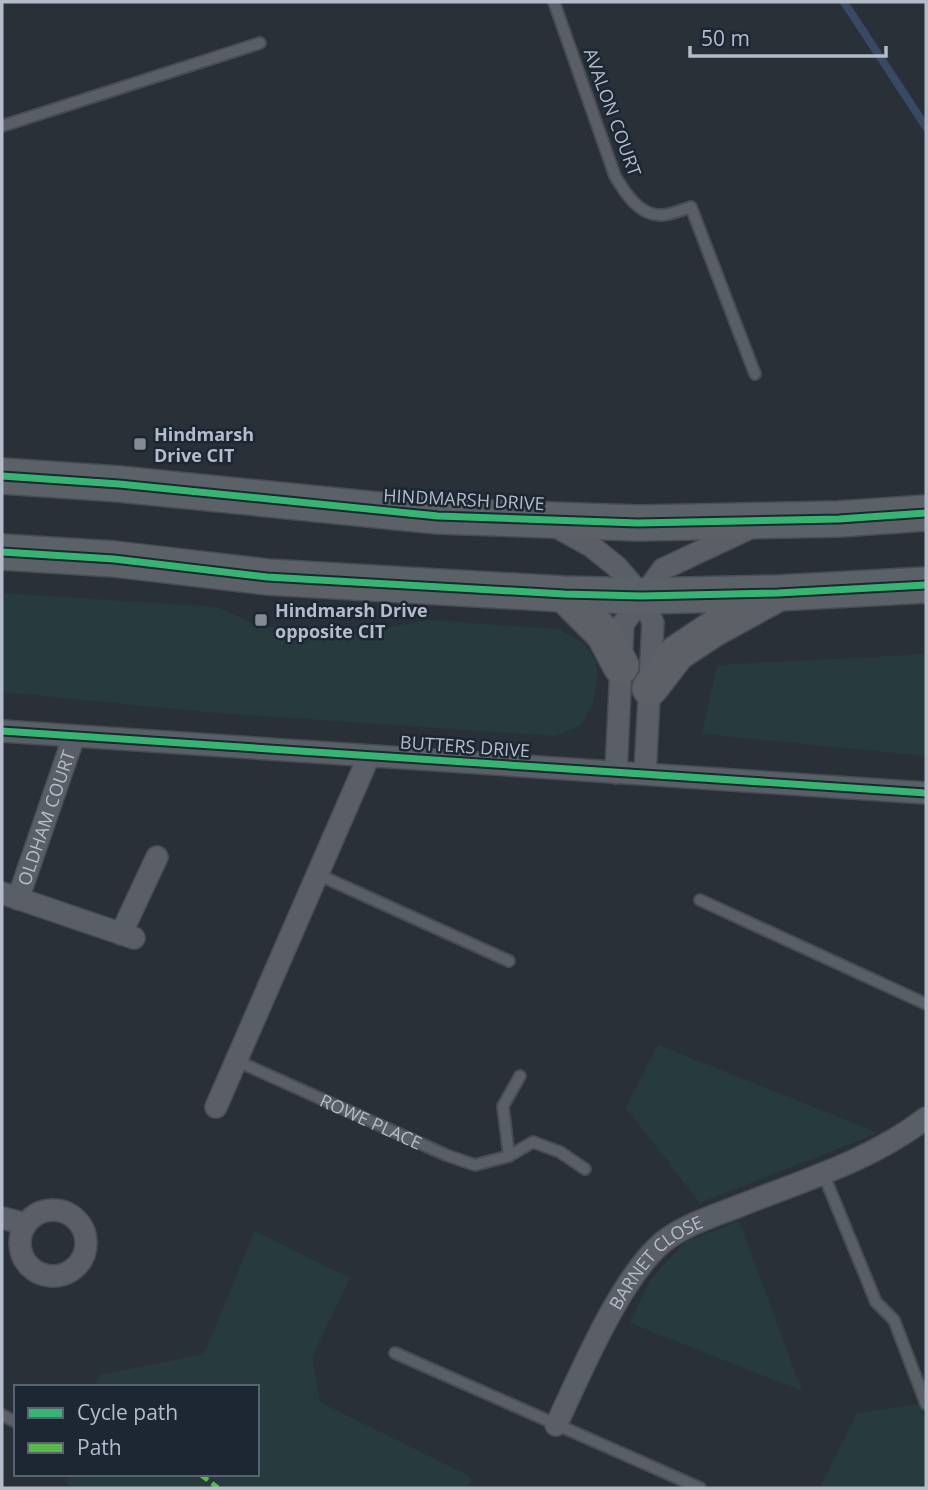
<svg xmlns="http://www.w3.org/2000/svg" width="928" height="1490" font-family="'Open Sans',sans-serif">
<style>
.green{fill:#273a3e}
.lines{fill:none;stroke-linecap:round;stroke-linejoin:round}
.stream{stroke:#384963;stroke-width:8}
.lane-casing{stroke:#484c53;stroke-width:14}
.street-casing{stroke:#484c53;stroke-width:24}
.primary-casing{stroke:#484c55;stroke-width:38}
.lane{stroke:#5a5e66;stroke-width:10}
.street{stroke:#5a5e66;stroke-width:21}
.primary{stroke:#5c6168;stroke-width:35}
.quiet{stroke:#58b947;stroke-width:5;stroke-dasharray:10 5;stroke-linecap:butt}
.cycleway-casing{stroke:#1d2633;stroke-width:11}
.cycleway{stroke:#33b770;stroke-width:7}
.poi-dot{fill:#848b96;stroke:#1d2633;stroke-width:2.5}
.labels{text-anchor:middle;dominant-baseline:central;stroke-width:5;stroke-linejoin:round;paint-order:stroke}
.street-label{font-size:18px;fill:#b4bcc9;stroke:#1d2633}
.poi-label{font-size:18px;font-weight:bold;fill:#b4bcc9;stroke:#1d2633;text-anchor:start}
</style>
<rect width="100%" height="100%" fill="#2a3038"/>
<!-- green -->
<path class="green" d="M2,593L216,607L263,627L385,628L429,620L558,629L585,644L596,661L597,681L592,705L581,726L554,736L204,712L2,692Z
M926,654V756L702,734L717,665Z
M658,1045L878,1133L700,1203L626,1108Z
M739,1221L802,1391L630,1323L650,1280L685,1242Z
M255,1231L350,1278L312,1357L320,1402L471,1477L468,1488H69L66,1474H257V1387H94L100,1375L204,1354Z
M919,1404L926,1423V1488H820L857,1413Z"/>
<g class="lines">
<!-- stream -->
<path class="stream" d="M844,2L926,127"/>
<defs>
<g id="lane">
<path d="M554,2L615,176C625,193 640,217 663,215C672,214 682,210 691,207L755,374"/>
<path d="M2,126L260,43"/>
<path d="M319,875L509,961"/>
<path d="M700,900L926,1004"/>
<path id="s1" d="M237,1061L446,1155L475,1165L509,1156L533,1142L560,1152L585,1169"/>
<path d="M509,1156L503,1106L520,1076"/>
<path d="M823,1173L876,1302L894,1320L926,1404"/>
<path d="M395,1353L700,1488"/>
<path d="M2,1415L16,1422"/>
</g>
<g id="street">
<path d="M553,525L591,546L617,567L642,596L653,623L645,774"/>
<path d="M2,731L926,793"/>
<path d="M616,773L623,624L663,569L750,528"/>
<path d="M2,893L134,938"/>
<path id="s2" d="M18,899L74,736"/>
<path d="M121,934L157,857"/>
<path d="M216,1107L369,756"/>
<circle cx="53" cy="1243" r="33"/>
<path d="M2,1218L26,1224"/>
<path id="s3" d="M556,1425C581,1373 620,1278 663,1242C684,1225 714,1216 739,1206C802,1181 872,1160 926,1118"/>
</g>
<path id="primary" d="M2,476L119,484L438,516L638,523L839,519L926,513
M2,552L114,559L267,577L564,594L642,596L778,593L926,585
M564,594L604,634L621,666
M650,688L677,653L713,629L775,595"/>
</defs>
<!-- lane casing -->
<use href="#lane" class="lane-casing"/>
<!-- street casing -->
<use href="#street" class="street-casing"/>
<!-- primary casing -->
<use href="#primary" class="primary-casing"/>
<!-- lane -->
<use href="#lane" class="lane"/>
<!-- street -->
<use href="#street" class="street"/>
<!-- primary -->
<use href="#primary" class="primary"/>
<!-- quiet -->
<path class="quiet" d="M200,1474L218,1488"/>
<defs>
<path id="cycleway" d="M2,476L119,484L438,516L638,523L839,519L926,513
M2,552L114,559L267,577L564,594L642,596L778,593L926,585
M2,731L926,793"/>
</defs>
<!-- cycleway casing -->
<use href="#cycleway" class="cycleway-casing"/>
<!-- cycleway -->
<use href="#cycleway" class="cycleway"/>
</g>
<!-- markers -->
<g class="poi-dot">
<rect x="133" y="437" width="14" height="14" rx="3.5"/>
<rect x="254" y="613" width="14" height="14" rx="3.5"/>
</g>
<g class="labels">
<!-- street labels -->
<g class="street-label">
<text transform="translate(613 112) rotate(70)">AVALON COURT</text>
<text transform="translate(464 499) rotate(3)">HINDMARSH DRIVE</text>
<text transform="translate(465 746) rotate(4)">BUTTERS DRIVE</text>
<text stroke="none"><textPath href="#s2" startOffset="86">OLDHAM COURT</textPath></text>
<text stroke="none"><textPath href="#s1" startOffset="147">ROWE PLACE</textPath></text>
<text stroke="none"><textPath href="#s3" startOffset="194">BARNET CLOSE</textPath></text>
</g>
<!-- poi labels -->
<g class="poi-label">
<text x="154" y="434">Hindmarsh<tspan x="154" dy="21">Drive CIT</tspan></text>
<text x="275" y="610">Hindmarsh Drive<tspan x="275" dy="21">opposite CIT</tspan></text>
</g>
</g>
<!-- border -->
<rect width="928" height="1490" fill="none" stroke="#b4bcc9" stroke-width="7"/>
<!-- legend -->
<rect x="14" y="1385" width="245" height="91" fill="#1d2633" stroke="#59626f" stroke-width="2"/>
<rect x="28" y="1408" width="35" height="10" fill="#33b770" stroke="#59626f" stroke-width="2"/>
<text x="77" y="1420" font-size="21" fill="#b4bcc9">Cycle path</text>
<rect x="28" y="1443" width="35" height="10" fill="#58b947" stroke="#59626f" stroke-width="2"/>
<text x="77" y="1455" font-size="21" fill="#b4bcc9">Path</text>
<!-- scale -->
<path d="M690 46v10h196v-10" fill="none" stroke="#b4bcc9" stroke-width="3.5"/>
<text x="701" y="46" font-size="21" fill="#b4bcc9" stroke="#1d2633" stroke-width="5" paint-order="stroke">50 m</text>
</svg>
